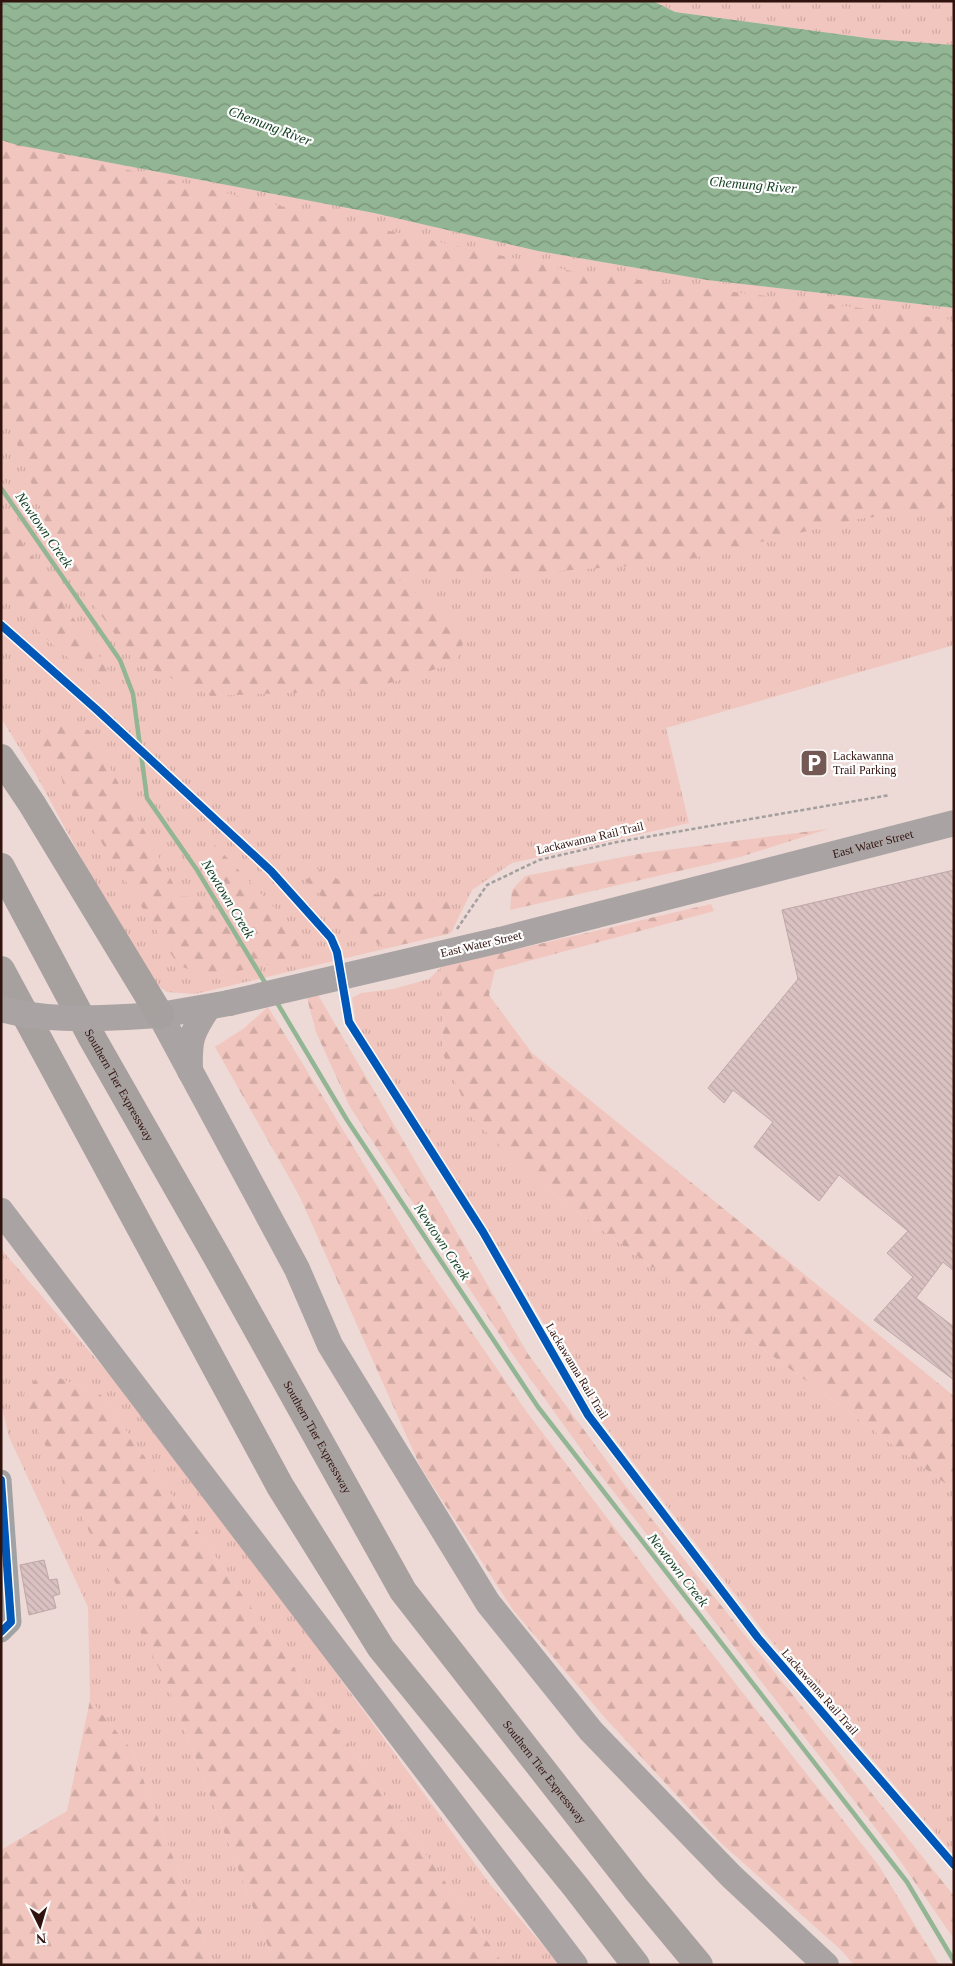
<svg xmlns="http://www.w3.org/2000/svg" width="955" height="1966" font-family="Georgia,serif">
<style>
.grass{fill:url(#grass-tufts)}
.forest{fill:url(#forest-firs)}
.water{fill:url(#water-waves)}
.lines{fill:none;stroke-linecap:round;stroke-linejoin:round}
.stream{stroke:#92b594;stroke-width:4.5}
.building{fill:url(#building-back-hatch);stroke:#bfa7a8}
.path{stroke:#a29f9f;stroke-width:2.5;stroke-dasharray:4 2.5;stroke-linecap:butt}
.minor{stroke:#a1a2a3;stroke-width:21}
.major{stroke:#a9a4a3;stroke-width:26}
.highway{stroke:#a6a09f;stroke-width:28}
.major-bridge{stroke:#a9a4a3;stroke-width:26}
.cycleway-casing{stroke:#fdfdfd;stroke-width:11}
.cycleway{stroke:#0057b8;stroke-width:8}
.labels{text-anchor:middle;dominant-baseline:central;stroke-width:4.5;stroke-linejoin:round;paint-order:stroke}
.poi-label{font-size:12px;fill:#31130e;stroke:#fdfdfd;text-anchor:start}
.street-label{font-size:12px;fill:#31130e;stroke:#fdfdfd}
.water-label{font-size:14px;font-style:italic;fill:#144022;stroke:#fdfdfd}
</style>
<defs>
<pattern id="grass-tufts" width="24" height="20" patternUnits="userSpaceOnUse" patternTransform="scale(1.25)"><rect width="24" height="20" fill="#f1c6be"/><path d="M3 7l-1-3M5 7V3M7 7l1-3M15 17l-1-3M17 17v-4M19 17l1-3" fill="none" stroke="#cfa9a2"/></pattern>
<pattern id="forest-firs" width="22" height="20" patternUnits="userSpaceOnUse" patternTransform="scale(1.25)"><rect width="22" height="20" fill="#f1c6be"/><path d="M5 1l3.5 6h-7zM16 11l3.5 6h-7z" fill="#cfa9a2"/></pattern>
<pattern id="water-waves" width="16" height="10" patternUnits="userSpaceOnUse" patternTransform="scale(1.25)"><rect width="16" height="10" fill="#92b594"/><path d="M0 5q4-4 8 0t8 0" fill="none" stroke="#789277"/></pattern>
<pattern id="building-back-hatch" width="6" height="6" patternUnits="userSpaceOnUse" patternTransform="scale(1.25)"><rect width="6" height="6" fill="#dac1c2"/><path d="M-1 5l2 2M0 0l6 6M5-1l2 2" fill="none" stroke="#bca5a6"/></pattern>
</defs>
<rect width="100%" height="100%" fill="#edd9d6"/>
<!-- grass -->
<path class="grass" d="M653,1H954V45L874,39L675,12Z
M1,140L17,145L374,213L538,251L707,280L954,308V645L666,728L689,823L512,863L472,890L451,933L195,994L167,992L147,978L35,773L1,718Z
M441,967L443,1054L533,1179L954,1490V1855L767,1636L602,1422L492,1236L356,1023L352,998L361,993L393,989L429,979Z
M1,1249L109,1374L301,1625L489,1883L560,1965H504L101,1395L42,1371L168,1686L275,1965H214L132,1750L90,1700L88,1607L9,1437L1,1403Z"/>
<!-- forest -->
<path class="forest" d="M1,137L52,152L348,222L576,272L954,320V507L858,519L673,563L514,574H392L466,635L456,663L366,690L211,696L135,662L57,554L1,399Z
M1,510L111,674L106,687C68,660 35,629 1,595Z
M64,718L90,731L180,896L197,897L220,924L230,895L207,854L215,845L284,918L305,935V950L291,960L208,977L178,965L39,742Z
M828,829L740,857L510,910L512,890L525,876L644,853Z
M316,868L357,889L401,901L447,897C456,909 451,921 448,934L387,948L357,932L306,881Z
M711,904L714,911L495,970L489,995L532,1053L954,1396V1490L533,1179L471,1117L443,1054L441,967Z
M318,995L528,1354L623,1483L954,1896V1939L894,1852L592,1464L513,1355L350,1107L316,1032L307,998Z
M268,1007L421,1258L526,1411L655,1581L879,1866L939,1965H854L841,1950L721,1843L606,1719L513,1610L420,1466L299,1195L215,1047L243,1029Z
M42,1371L101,1395L504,1965H275L168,1686L21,1398Z
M90,1700L132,1750L214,1965H1V1850L67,1811Z"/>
<!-- water -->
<path class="water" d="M1,1H653L675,12L874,39L954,45V308L707,280L538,251L374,213L17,145L1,140Z"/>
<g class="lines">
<!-- stream -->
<path class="stream" d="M1,488L120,660L133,694L147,798L197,870L267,986
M276,1001L347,1120L538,1407L907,1882L954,1961"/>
</g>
<!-- building -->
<path class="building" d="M954,870V1271L943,1262L916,1298L954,1327V1380L874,1320L913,1277L887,1253L908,1231L839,1175L819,1201L754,1147L773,1122L733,1090L724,1103L708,1088L798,979L782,910Z
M44,1560L49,1580L57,1579L60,1594L53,1596L56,1608L29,1615L20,1565Z"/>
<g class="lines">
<!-- path -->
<path class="path" d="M1,625L96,709L271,871
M457,929L487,885L539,860L617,842L890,795"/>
<!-- minor -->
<path class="minor" d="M1,1480L11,1622L1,1632"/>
<!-- major -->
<g class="major">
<path id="s1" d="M500,940L954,823"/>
<path d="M160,1015L297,1269L330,1345L488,1603L591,1731L731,1876L826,1965"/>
<path d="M126,1017L160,1015L229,1003"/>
<path d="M190,1071C189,1040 191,1033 208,1008"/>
<path d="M1,1211L575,1965"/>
</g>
<!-- highway -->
<g class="highway">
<path d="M1,758L32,804L160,1015"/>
<path id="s2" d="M1,867L91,1036L217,1257L403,1591L635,1888L699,1965"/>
<path d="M1,970L280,1486L381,1648L575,1886L636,1965"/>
</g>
<!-- major-bridge -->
<path class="major-bridge" d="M229,1003L500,940
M1,1009C42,1020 84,1019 126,1017"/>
<defs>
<path id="cycleway" d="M1,625L96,709L271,871L331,938L337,952L349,1022L483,1232L588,1415L758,1638L954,1865
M1,1480L11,1622L1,1632"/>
</defs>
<!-- cycleway casing -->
<use href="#cycleway" class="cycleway-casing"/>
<!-- cycleway -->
<use href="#cycleway" class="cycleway"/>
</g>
<!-- icons -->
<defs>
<symbol id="parking-square" viewBox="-11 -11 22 22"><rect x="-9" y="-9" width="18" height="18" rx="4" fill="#735854" stroke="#fdfdfd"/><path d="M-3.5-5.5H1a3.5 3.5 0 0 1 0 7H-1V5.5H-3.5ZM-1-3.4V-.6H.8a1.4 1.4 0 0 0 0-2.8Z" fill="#fff"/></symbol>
</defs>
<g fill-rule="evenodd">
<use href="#parking-square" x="798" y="747" width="32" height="32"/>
</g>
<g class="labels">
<!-- poi labels -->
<g class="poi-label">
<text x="833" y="756">Lackawanna<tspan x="833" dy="14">Trail Parking</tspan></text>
</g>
<!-- street labels -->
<g class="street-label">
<text transform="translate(590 838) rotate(-13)">Lackawanna Rail Trail</text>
<text stroke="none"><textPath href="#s1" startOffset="385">East Water Street</textPath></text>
<text transform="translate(481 944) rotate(-13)">East Water Street</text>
<text stroke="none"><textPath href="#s2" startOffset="248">Southern Tier Expressway</textPath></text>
<text transform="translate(577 1371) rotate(59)">Lackawanna Rail Trail</text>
<text stroke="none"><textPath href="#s2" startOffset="652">Southern Tier Expressway</textPath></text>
<text transform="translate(820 1692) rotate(49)">Lackawanna Rail Trail</text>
<text stroke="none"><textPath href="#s2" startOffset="1058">Southern Tier Expressway</textPath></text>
</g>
<!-- water labels -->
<g class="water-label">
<text transform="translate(270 126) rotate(21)">Chemung River</text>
<text transform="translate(753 185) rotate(5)">Chemung River</text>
<text transform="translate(44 530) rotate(55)">Newtown Creek</text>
<text transform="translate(228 899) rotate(59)">Newtown Creek</text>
<text transform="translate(442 1242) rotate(56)">Newtown Creek</text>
<text transform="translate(678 1570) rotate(52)">Newtown Creek</text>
</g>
</g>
<!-- border -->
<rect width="955" height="1966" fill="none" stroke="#31130e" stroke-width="5"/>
<!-- north arrow -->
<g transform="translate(40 1926) rotate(175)" stroke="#fdfdfd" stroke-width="4" paint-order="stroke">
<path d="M0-4L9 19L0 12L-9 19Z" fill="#31130e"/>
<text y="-8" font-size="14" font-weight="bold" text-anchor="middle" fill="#31130e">N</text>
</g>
</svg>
